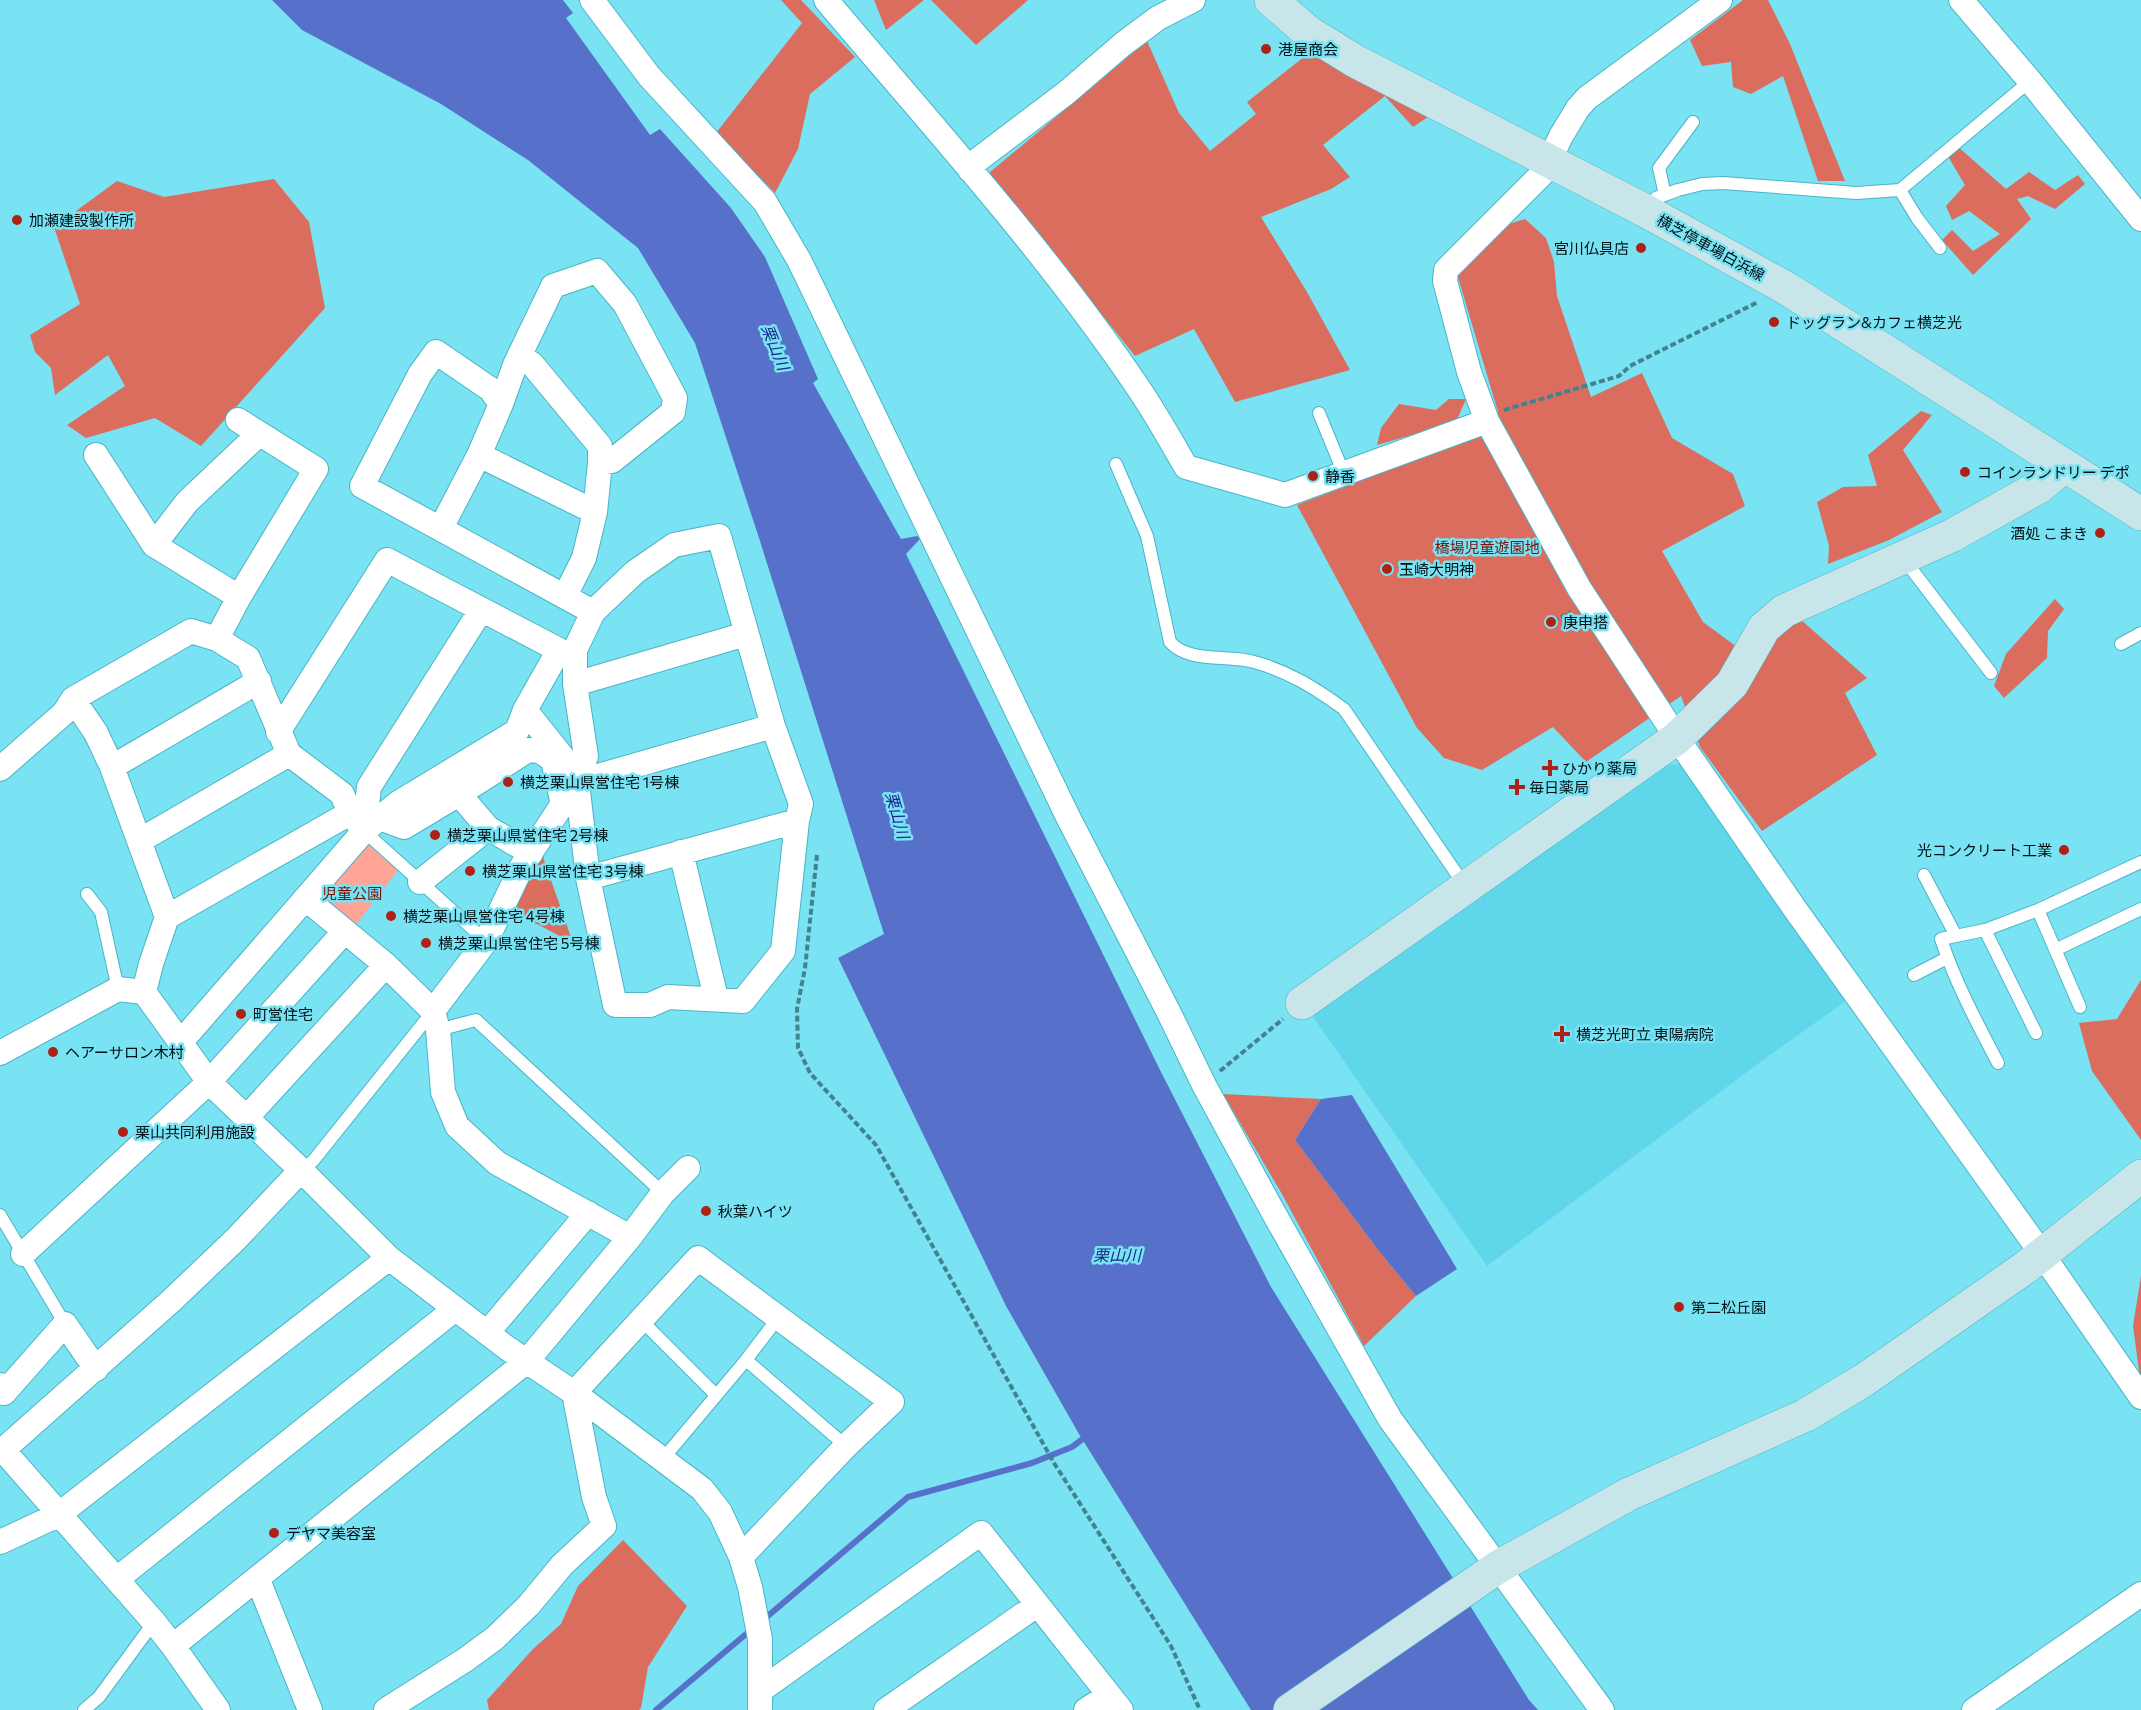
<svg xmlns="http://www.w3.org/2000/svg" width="2141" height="1710" font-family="Commissioner,'Noto Sans JP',sans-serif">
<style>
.built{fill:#60d6ea}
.green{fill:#ffa496}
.forest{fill:#db6d5e}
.water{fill:#5771ca}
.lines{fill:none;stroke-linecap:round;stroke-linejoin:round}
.stream{stroke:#5771ca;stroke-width:6}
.lane-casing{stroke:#49b5c6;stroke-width:14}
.street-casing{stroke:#49b5c6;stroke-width:26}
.secondary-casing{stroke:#49b5c6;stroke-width:34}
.path{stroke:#42838e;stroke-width:4;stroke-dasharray:6 3;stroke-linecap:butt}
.lane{stroke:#fff;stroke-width:12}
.street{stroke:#fff;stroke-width:24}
.secondary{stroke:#c8e6ea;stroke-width:33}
.poi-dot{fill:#af2015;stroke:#79e2f3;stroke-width:2}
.labels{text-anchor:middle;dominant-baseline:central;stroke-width:5;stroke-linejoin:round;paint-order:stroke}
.poi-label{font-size:15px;fill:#001014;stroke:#79e2f3;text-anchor:start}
.street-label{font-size:15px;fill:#001014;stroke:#79e2f3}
.park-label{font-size:15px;fill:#78130b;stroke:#79e2f3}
.water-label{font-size:16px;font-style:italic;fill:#1c2690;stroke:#79e2f3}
</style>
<rect width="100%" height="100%" fill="#79e2f3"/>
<!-- built -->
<path class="built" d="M1681,764L1850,998L1767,1057L1487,1266L1309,1011L1581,822L1668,765Z"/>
<!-- green -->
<path class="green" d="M366,843L398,870L355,926L321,896Z"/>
<!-- forest -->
<path class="forest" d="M781,0H801L855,57L810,94L798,149L775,193L716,133L802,23Z
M874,0H924L886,30Z
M931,0H1028L976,45Z
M1743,0H1768L1790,44L1845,181H1818L1783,76L1751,94L1733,87L1731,62L1702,66L1690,40Z
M1147,41L1179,113L1210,151L1256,114L1247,102L1319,45L1437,111L1413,127L1385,96L1323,145L1350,177L1331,189L1261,217L1307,292L1350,370L1235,402L1194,329L1135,356L989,173Z
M1956,145L2006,189L2029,172L2055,190L2078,175L2085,184L2055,209L2028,196L2017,199L2031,219L1973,275L1942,240L1952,230L1973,251L2000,234L1969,211L1952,220L1946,206L1965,185L1946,153Z
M274,179L309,222L325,308L201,446L155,418L86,438L67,425L125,386L108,355L55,395L51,368L35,352L30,335L80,304L54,227L117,181L164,197Z
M1525,219L1546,238L1554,262L1557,296L1591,397L1642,373L1672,438L1733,474L1745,506L1662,551L1703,622L1756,661L1771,634L1800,619L1867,678L1845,693L1877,755L1762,831L1700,747L1681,696L1586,762L1553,727L1482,770L1444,758L1417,728L1297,505L1485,433L1498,412L1455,267L1499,227Z
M1449,399H1466L1456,422L1377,445L1381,428L1399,404L1436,410Z
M1921,411L1932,415L1903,450L1942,512L1889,540L1828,564L1829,546L1817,502L1843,487L1877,486L1868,455Z
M2055,599L2064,609L2048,631L2047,658L2004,698L1994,686L2006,654Z
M537,824L544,860L573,943L516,913L503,888Z
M2141,980V1140L2092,1071L2079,1023L2117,1019Z
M1223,1094L1321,1099L1295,1140L1379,1251L1416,1296L1364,1346L1282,1194Z
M2141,1276V1385L2133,1326Z
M623,1540L687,1606L648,1667L641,1708L639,1710H489L487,1700L532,1650L561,1624L578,1586Z"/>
<!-- water -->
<path class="water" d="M272,0H563L573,13L566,18L650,135L660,129L731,208L765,257L818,379L813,383L901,539L917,536L920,539L906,554L1160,1070L1271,1287L1529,1700L1538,1710H1251L1079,1434L1006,1306L838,958L884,934L759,538L695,343L638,248L528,160L441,104L302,30Z
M1352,1095L1457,1269L1416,1296L1379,1251L1295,1140L1321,1099Z"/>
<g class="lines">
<!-- stream -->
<path class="stream" d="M762,1621L908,1497L1032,1463L1072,1447L1088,1435
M656,1710L752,1629"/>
<defs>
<path id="lane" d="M1900,190L1917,218L1940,248
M1665,195L1659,168L1693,122
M1646,208L1656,198L1678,190L1702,184L1723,183L1856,193L1900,190L2030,81
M1319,413L1344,474
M1116,464L1147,536L1170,642C1190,664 1227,654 1254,662C1288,671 1315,688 1344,709L1465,886
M1903,558L1991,673
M2121,644L2141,633
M364,831L486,941
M1924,875L1956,936
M87,894L101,912L118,989
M2038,910L2080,1007
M1985,930L2036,1033
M2055,950L2141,909
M1914,975L1947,958
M438,1030L476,1020L663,1193
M1998,1063C1977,1023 1955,982 1941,939L1985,930L2038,910L2141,862
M301,1170L313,1161L433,1011
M0,1215L65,1324
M641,1320L716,1395
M746,1360L846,1446
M662,1460L746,1360L778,1318
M84,1710L99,1697L154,1622"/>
<path id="street" d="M592,0L649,76L765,202L799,260L1068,817L1168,1011L1204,1085L1272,1210L1390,1419L1602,1710
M826,0C933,127 1046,251 1139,389C1156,414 1171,441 1186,467L1285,495L1487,421
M1720,0L1587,98L1578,108L1561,136L1544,172L1446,270L1445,281L1469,372L1487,421L1579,588L1677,738L1795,909L2042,1254L2141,1397
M1961,0L2030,81L2141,219
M970,170L971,165L1066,93L1123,44L1158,18L1193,0
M519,356L532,364L600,446V463
M501,404L515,365L553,286L597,271L625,304L675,398L673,412L612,461L600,463L595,512
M96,455L154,545L239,597
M479,455L595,512L584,558L565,596
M441,528L479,455L501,404L490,389L436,352L420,374L362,486L593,612
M719,536L773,726L801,804L797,821L783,951L743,1001L668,997L650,1005H615L588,878L577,782L586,756L575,684V650L593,612L635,572L674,545Z
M154,545L187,502L259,434
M217,639L239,597L316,469L238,420
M575,684L746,634
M73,699L96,733L112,767L167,917
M525,710L565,760
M112,767L259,681
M0,769L64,713L73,699L191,631L217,639L248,658L289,754L342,794L350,813L364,831
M459,794L488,828L531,853
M380,818L404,827L459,794L528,750L540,751L553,760L563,804
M364,831L369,787L481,610
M139,841L289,754
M681,852L716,998
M588,878L797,821
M420,882L488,828
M306,899L386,965L433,1011L438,1030L443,1092L457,1126L497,1163L630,1237L663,1193L688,1168
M144,992L209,1082L301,1170L389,1258L507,1348L574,1393L702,1489L720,1512L741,1557L750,1587L760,1639V1710
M433,1011L486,941L522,866L577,782L773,726
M180,1043L364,831L398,803L517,731L525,710L559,650L387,560L278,732
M0,1053L118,989L144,992L151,964L167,917L350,813
M247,1117L386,965
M23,1254L209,1082L345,931
M487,1333L588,1213
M0,1385L4,1393L65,1324L96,1369
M0,1542L58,1515L389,1258
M117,1579L455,1309
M258,1580L310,1710
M173,1646L527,1361L630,1237
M761,1690L981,1533L1121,1710
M218,1710L173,1646L154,1622L3,1450L171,1301L236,1239L301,1170
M386,1710L465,1660L495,1638L529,1605L562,1565L604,1526L594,1497L574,1393L698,1258L892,1402L846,1446L741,1557
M886,1710L1037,1605
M1086,1710L1109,1695
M1974,1710L2141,1594"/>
<path id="secondary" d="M1271,0L1308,32L1355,61L1644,210L1786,288L2141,514
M1302,1003L1677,738L1732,684L1764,628L1784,611L1951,536L2039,487L2064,466
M1290,1710L1498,1567L1629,1494L1806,1415L1864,1380L2026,1267L2141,1176"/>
</defs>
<!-- lane casing -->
<use href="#lane" class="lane-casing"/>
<!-- street casing -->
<use href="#street" class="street-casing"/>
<!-- secondary casing -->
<use href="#secondary" class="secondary-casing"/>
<!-- path -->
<path class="path" d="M1504,410L1619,376L1630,366L1758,302
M1553,621L1571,612
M817,855L805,968L797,1009L798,1048L810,1073L876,1145L1054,1463L1171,1646L1200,1710
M1220,1071L1283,1019"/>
<!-- lane -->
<use href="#lane" class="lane"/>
<!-- street -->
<use href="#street" class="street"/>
<!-- secondary -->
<use href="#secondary" class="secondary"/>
</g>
<!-- markers -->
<g class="poi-dot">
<circle cx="1266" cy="49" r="6"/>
<circle cx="17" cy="220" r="6"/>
<circle cx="1641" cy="248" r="6"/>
<circle cx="1774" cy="322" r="6"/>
<circle cx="1965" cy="472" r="6"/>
<circle cx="1313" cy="476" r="6"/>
<circle cx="2100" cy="533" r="6"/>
<circle cx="1387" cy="569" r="6"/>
<circle cx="1551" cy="622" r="6"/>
<path d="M1547 759h6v6h6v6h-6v6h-6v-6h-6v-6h6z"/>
<circle cx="508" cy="782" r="6"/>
<path d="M1514 778h6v6h6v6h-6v6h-6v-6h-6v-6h6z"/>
<circle cx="435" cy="835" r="6"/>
<circle cx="2064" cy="850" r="6"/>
<circle cx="470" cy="871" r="6"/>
<circle cx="391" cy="916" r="6"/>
<circle cx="426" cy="943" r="6"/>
<circle cx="241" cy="1014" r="6"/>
<path d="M1559 1025h6v6h6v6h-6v6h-6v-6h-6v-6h6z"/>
<circle cx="53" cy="1052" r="6"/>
<circle cx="123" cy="1132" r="6"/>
<circle cx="706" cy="1211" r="6"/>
<circle cx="1679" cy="1307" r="6"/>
<circle cx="274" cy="1533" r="6"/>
</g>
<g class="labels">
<!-- poi labels -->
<g class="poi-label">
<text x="1278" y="49">港屋商会</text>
<text x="29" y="220">加瀬建設製作所</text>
<text x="1629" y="248" text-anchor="end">宮川仏具店</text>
<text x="1786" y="322">ドッグラン&amp;カフェ横芝光</text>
<text x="1977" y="472">コインランドリー デポ</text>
<text x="1325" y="476">静香</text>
<text x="2088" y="533" text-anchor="end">酒処 こまき</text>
<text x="1399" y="569">玉崎大明神</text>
<text x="1563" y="622">庚申搭</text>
<text x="1562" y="768">ひかり薬局</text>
<text x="520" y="782">横芝栗山県営住宅 1号棟</text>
<text x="1529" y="787">毎日薬局</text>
<text x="447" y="835">横芝栗山県営住宅 2号棟</text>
<text x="2052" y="850" text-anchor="end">光コンクリート工業</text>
<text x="482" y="871">横芝栗山県営住宅 3号棟</text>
<text x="403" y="916">横芝栗山県営住宅 4号棟</text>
<text x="438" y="943">横芝栗山県営住宅 5号棟</text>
<text x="253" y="1014">町営住宅</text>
<text x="1576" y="1034">横芝光町立 東陽病院</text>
<text x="65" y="1052">ヘアーサロン木村</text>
<text x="135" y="1132">栗山共同利用施設</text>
<text x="718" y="1211">秋葉ハイツ</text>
<text x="1691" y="1307">第二松丘園</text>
<text x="286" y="1533">デヤマ美容室</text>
</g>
<!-- street labels -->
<g class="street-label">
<text transform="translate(1711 247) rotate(29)">横芝停車場白浜線</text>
</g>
<!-- park labels -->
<g class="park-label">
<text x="1487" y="547">橋場児童遊園地</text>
<text x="352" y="893">児童公園</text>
</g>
<!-- water labels -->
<g class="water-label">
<text transform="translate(776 347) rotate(68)">栗山川</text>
<text transform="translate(898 815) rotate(74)">栗山川</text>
<text x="1117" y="1254">栗山川</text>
</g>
</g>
</svg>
